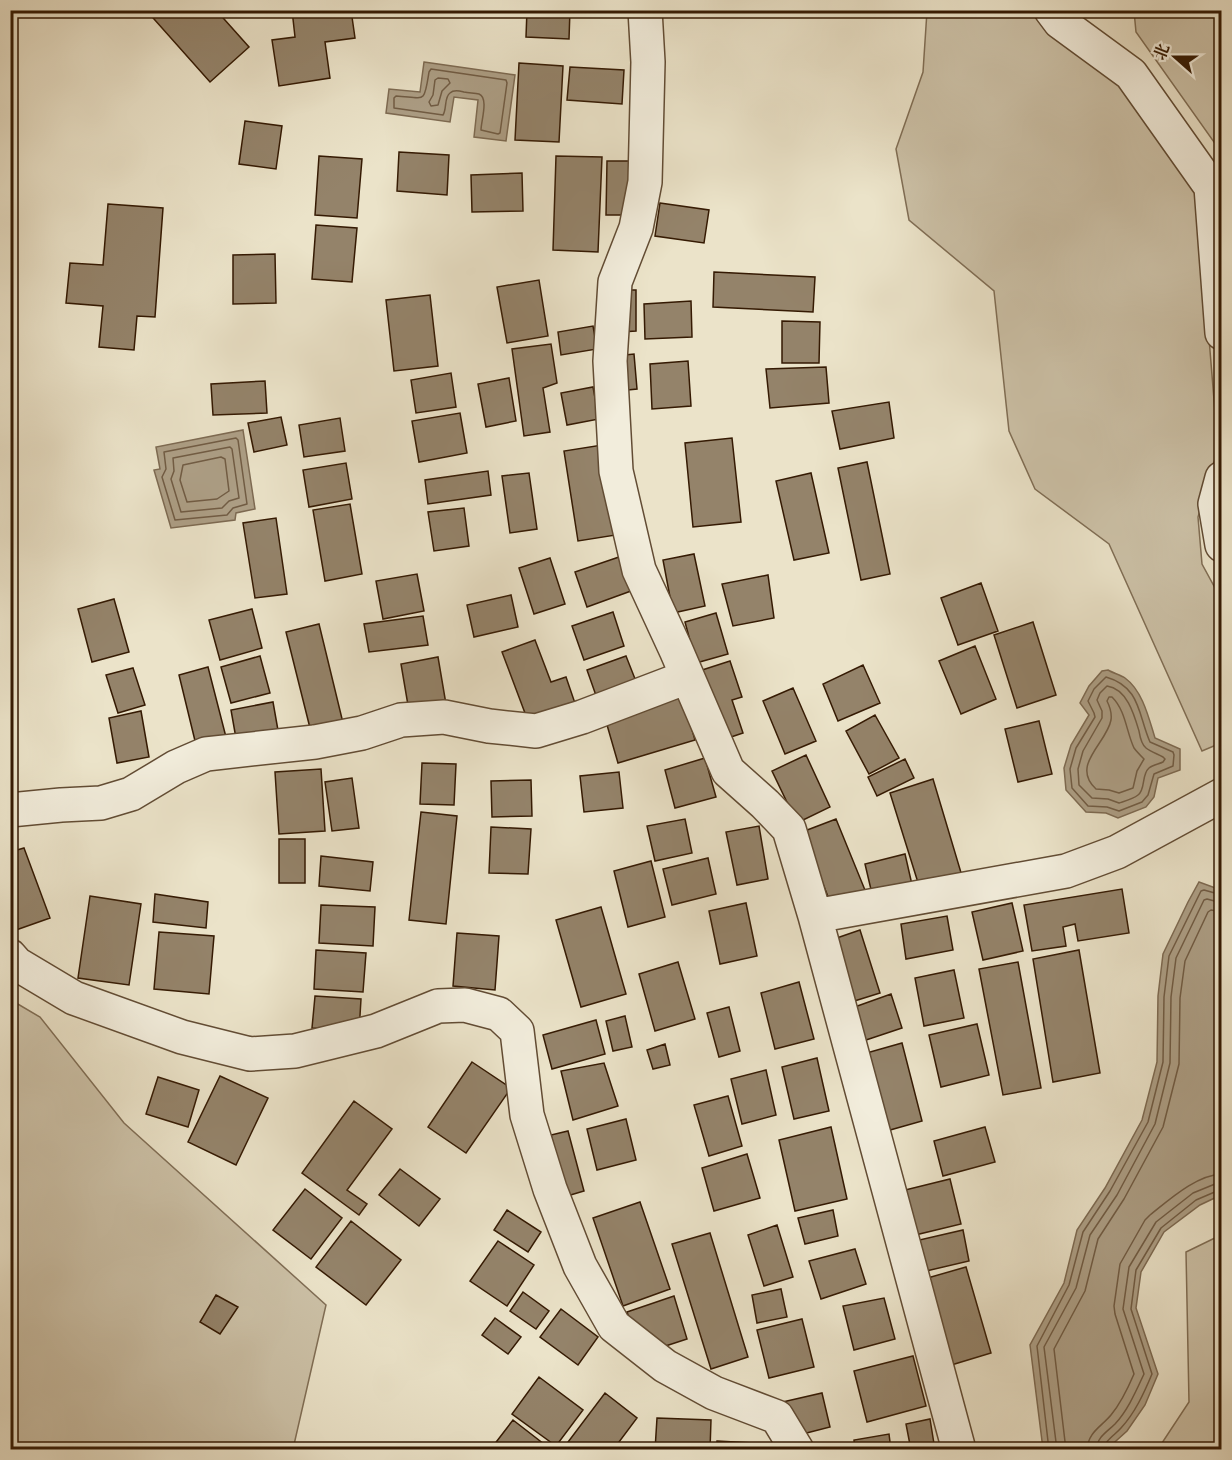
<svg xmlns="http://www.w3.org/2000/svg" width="1232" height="1460" font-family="'IM FELL Double Pica','Noto Serif SC',serif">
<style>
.green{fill:#ccc1a7;stroke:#806e55;stroke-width:1.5}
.water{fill:#ad9f86;stroke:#7d6a52;stroke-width:1.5}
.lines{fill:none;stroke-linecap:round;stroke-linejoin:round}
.shore{stroke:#715c44;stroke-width:1.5}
.building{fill:#94836a;stroke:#351a03;stroke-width:1.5}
.minor-casing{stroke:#624c34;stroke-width:36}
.minor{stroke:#f2eddc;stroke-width:33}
</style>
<rect width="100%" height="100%" fill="#ebe3c9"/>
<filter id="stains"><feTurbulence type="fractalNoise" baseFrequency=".00333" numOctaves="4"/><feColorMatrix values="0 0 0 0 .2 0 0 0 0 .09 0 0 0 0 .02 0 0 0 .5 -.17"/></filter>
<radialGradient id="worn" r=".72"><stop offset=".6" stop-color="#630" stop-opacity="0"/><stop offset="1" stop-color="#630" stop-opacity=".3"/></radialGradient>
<!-- green -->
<path class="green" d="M927,11H1037L1124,88L1197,191L1218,449L1198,517L1202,564L1221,599V743L1202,751L1109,544L1035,489L1009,431L994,291L909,220L896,149L923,72Z
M1134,11H1221V152L1136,32Z
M11,1000L40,1017L124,1123L326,1305L293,1449L11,1450Z
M1221,1235V1449H1158L1189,1402L1186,1252Z"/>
<!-- water -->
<path class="water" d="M424,62L515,75L506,141L474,137L478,100L454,97L450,122L386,113L389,89L420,92Z
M243,430L255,509L236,513L235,520L171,528L154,470L160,469L156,447Z
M1108,670C1113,673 1121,675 1125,678C1143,691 1149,719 1155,738L1180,749V770L1158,778L1154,797L1146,807L1118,818L1106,813L1086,812L1066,790L1064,768L1071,745L1089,715L1080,703L1089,686L1102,671Z
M1199,882L1221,890V1195L1200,1205L1164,1232L1141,1272L1136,1308L1158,1374L1145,1405L1127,1431L1107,1449H1043L1030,1345L1064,1283L1077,1230L1105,1188L1142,1120L1157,1062L1158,996L1163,954L1188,902Z"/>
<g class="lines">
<!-- shore -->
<path class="shore" d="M431,69L506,80L507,83L500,133L498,134L481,130C481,121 489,98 479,94C475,93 469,93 464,92C460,91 454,89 450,93C444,97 447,109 443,115L394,108V98L396,96C426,98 424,104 429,72Z
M438,78L448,79L450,83L442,91L438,105L431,106L429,102L433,95L435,80Z
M236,438L238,440L247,504L233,508L227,515L175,520L162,477L166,469L164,452Z
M230,447L232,449L239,498L229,501L222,508L181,512L171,479L174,471L173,458Z
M221,457L225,459L229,491L217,499L187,502L180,480L183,465Z
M1106,677C1141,687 1138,715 1150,742L1173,752L1174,755L1173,766L1154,774L1148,795L1142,802L1119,811L1107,807L1088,806L1072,788L1070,769L1076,748L1095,717L1094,713L1088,701L1094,689Z
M1107,686C1127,689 1134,714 1139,731C1140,737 1141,744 1146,748C1151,752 1158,754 1163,757L1165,759L1163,762C1159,764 1153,765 1149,768C1141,775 1146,789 1138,795C1133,799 1125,801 1119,803L1108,799L1092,798L1079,785L1078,769L1083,751L1102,718V711L1097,700L1100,693Z
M1109,697H1112C1126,711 1126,731 1134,748C1137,752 1141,756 1144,759L1137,771L1133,788L1119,793L1109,790L1096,789C1070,765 1107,743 1111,720C1112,713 1110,707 1107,701Z
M1049,1450L1037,1346L1069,1285L1083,1232L1110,1191L1148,1122L1163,1062L1164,997L1169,956L1201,891L1204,890L1222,895
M1057,1450L1044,1347L1076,1288L1090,1235L1117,1195L1155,1124L1170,1063L1171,997L1176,958L1204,900L1207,899L1222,903
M1066,1450L1054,1349L1085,1291L1098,1239L1124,1199L1163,1127L1179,1064L1180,998L1185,961L1208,912L1211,910L1222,912
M1087,1450C1088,1432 1101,1427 1111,1415C1121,1403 1128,1388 1134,1374L1115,1314L1114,1306L1120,1264L1145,1220L1150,1215C1169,1200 1196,1175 1222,1174
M1096,1450C1097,1437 1107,1432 1115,1424C1128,1410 1136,1391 1144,1374L1123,1309L1129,1267L1156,1222L1193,1193L1215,1184L1222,1183
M1103,1450C1105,1440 1115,1435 1121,1428C1135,1413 1144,1393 1152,1374L1131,1309L1136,1270L1161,1228L1196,1200L1217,1191L1222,1190"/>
</g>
<!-- building -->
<path class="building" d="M146,10H216L249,47L210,82Z
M292,10H351L355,38L325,42L330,78L279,86L272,40L295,37Z
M527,10H570L569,39L526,37Z
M519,63L563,66L559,142L515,140Z
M570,67L624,70L622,104L567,100Z
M245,121L282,126L276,169L239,164Z
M399,152L449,155L447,195L397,191Z
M319,156L362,159L357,218L315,215Z
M556,156L602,157L598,252L553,250Z
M607,161H631L630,215H606Z
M522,173L523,211L472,212L471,175Z
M660,203L709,210L704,243L655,236Z
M108,204L163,208L155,317L137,316L134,350L99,347L103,306L66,303L70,263L103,265Z
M316,225L357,228L352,282L312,279Z
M275,254L276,303L233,304V255Z
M714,272L815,277L813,312L713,307Z
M539,280L548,336L507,343L497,287Z
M620,290H636V331L621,332Z
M430,295L438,366L394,371L386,300Z
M691,301L692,337L645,339L644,304Z
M782,321L820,322L819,363H782Z
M593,326L597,349L561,355L558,332Z
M551,344L557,383L543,388L550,432L524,436L512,349Z
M634,354L637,389L618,391L615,356Z
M688,361L691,406L652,409L650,364Z
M826,367L829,403L770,408L766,369Z
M451,373L456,407L416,413L411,380Z
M509,378L516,421L486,427L478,384Z
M265,381L267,413L213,415L211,384Z
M593,387L599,419L567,425L561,393Z
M889,402L894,438L840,449L832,411Z
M460,413L467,453L419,462L412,421Z
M281,417L287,445L254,452L248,423Z
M340,418L345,451L304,457L299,425Z
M732,438L741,522L693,527L685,443Z
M602,445L616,535L578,541L564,451Z
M867,462L890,574L861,580L838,468Z
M346,463L352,499L309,507L303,470Z
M488,471L491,495L428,504L425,480Z
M529,473L537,529L510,533L502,476Z
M811,473L829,553L794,560L776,481Z
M350,504L362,574L325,581L313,510Z
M464,508L469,546L434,551L428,512Z
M276,518L287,594L255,598L243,523Z
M694,554L705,606L673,613L663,560Z
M619,557L631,591L587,607L575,572Z
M550,558L565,604L534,614L519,568Z
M417,574L424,611L383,619L376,581Z
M768,575L774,618L733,626L722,584Z
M981,583L998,631L958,645L941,598Z
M511,595L518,627L474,637L467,605Z
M114,599L129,652L92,662L78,609Z
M252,609L262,648L220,660L209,620Z
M613,612L624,646L584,660L572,626Z
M716,613L728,654L696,663L685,622Z
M423,616L428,645L369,652L364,624Z
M1033,622L1056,695L1017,708L994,635Z
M319,624L344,727L312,736L286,632Z
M535,640L551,682L566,677L578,712L531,729L502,652Z
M975,646L996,699L961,714L939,661Z
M260,656L270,693L231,703L221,667Z
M626,656L639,689L599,704L587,670Z
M438,657L447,710L410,717L401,664Z
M730,661L742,697L732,700L743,733L722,740L699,671Z
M863,665L880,703L838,721L823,684Z
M208,667L227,741L197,749L179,675Z
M133,668L145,705L118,713L106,675Z
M793,688L816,741L785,754L763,701Z
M682,695L695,740L618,763L605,718Z
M273,702L279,736L237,744L231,710Z
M141,711L149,757L117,763L109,718Z
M875,715L899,758L869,774L846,731Z
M1039,721L1052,774L1018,782L1005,729Z
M806,755L830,807L797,823L772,771Z
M705,758L716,797L675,808L665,770Z
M905,759L914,778L877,796L868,777Z
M422,763L456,764L454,805L420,804Z
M321,769L325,831L279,834L275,772Z
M619,772L623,808L584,812L580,776Z
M352,778L359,828L332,831L325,782Z
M933,779L962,876L920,889L890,793Z
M531,780L532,816L492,817L491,781Z
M421,812L457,816L446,924L409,920Z
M685,819L692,853L655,861L647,826Z
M836,819L867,895L833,909L802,832Z
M759,826L768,879L737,885L726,832Z
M491,827L531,829L528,874L489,873Z
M279,839H305V883H279Z
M24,848L50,918L16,930L10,915V852Z
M905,854L913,889L873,898L865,864Z
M321,856L373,862L370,891L319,886Z
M708,858L716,894L672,905L663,869Z
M651,861L665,917L628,927L614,871Z
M1122,889L1129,933L1078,941L1075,924L1063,927L1066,946L1032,951L1024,905Z
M155,894L208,902L206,928L153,922Z
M90,896L141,904L129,985L78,978Z
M746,903L757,956L720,964L709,911Z
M1012,903L1023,951L983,960L972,912Z
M321,905L375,907L373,946L319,943Z
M601,907L626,994L581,1007L556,920Z
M947,916L953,950L906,959L901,924Z
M860,930L880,993L848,1003L828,941Z
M159,932L214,936L209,994L154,989Z
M457,933L499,936L495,990L453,986Z
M316,950L366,953L363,992L314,989Z
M1079,950L1100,1073L1053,1082L1033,959Z
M678,962L695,1019L655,1031L639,974Z
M1018,962L1041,1088L1003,1095L979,969Z
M954,970L964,1018L924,1026L915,978Z
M799,982L814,1039L775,1049L761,993Z
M891,994L902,1028L860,1042L849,1009Z
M315,996L361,999L359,1032L312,1028Z
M729,1007L740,1051L719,1057L707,1013Z
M625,1016L632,1047L613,1051L606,1021Z
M596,1020L605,1054L552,1069L543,1035Z
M977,1024L989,1075L941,1087L929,1035Z
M902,1043L922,1121L883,1132L863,1054Z
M665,1044L670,1065L653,1069L647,1050Z
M817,1058L829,1111L794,1119L782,1067Z
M472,1062L511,1088L466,1153L428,1127Z
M604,1063L618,1106L573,1120L561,1071Z
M766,1070L776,1115L742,1124L731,1079Z
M220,1076L268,1098L236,1165L188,1142Z
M158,1077L199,1090L188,1127L146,1114Z
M728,1096L742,1146L709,1156L694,1105Z
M354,1101L392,1129L347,1190L367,1204L359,1215L302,1173Z
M626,1119L636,1160L597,1170L587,1129Z
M831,1127L847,1199L795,1211L779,1140Z
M985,1127L995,1162L943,1176L934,1141Z
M568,1131L584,1191L567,1196L551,1135Z
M747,1154L760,1198L714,1211L702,1168Z
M400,1169L440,1199L419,1226L379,1195Z
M950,1179L961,1224L911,1236L901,1191Z
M305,1189L342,1218L311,1259L273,1230Z
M640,1202L670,1289L623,1306L593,1218Z
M507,1210L541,1232L528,1252L494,1230Z
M833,1210L838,1236L805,1244L798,1218Z
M351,1221L401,1260L366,1305L316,1267Z
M777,1225L793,1277L764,1286L748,1235Z
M963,1230L969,1261L922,1272L915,1241Z
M710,1233L748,1357L711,1369L672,1244Z
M498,1241L534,1265L507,1306L470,1281Z
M855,1249L866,1284L821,1299L809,1261Z
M966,1267L991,1353L948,1366L924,1279Z
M781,1289L787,1317L757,1323L752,1295Z
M523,1292L549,1311L536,1329L510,1311Z
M216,1295L238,1307L220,1334L200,1322Z
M674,1296L687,1339L641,1354L627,1312Z
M884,1298L895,1339L854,1350L843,1306Z
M561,1309L598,1337L578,1365L540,1337Z
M495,1318L521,1337L508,1354L482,1335Z
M802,1319L814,1367L769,1378L757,1330Z
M913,1356L926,1406L867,1422L854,1371Z
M539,1377L583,1410L556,1446L512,1414Z
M605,1393L637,1418L613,1450H562Z
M822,1393L830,1427L787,1438L778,1403Z
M657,1418L711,1420L710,1450H655Z
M930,1419L935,1450H911L906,1424Z
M513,1420L549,1448L548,1450H490Z
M889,1434L891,1450H855L854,1440Z
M717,1441L753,1443V1450H716Z"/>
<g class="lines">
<defs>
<path id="minor" d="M645,10L648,62L645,182L636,228L615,282L610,361L616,471L639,570L676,650L728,771L765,804L789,829L815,916L959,1450
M1051,10L1060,22L1131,74L1211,187L1222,333
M1222,478L1215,504L1222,545
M10,810L61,805L101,803L131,794L176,767L206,754L315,742L362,733L401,720L444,717L489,726L536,731L582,717L687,677
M815,916L1066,871L1117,852L1222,795
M10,956L17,964L74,998L182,1037L250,1054L295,1051L376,1031L438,1006L465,1005L499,1014L517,1031L527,1115L550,1189L580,1266L614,1326L665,1366L714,1393L777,1417L797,1450"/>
</defs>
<!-- minor casing -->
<use href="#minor" class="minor-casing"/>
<!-- minor -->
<use href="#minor" class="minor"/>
</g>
<!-- margin -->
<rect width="1232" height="1460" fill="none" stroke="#ebe3c9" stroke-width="36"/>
<rect x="12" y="12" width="1208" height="1436" fill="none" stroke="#351a03" stroke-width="3"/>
<rect x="18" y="18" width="1196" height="1424" fill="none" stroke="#351a03" stroke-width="1.5"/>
<!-- north arrow -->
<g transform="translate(1175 57) rotate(291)" stroke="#f2eddc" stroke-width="4.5" paint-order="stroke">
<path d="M0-4.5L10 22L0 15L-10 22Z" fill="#351a03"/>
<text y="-9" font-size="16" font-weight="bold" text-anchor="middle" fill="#351a03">北</text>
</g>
<rect width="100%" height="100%" filter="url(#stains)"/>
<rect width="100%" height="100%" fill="url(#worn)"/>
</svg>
